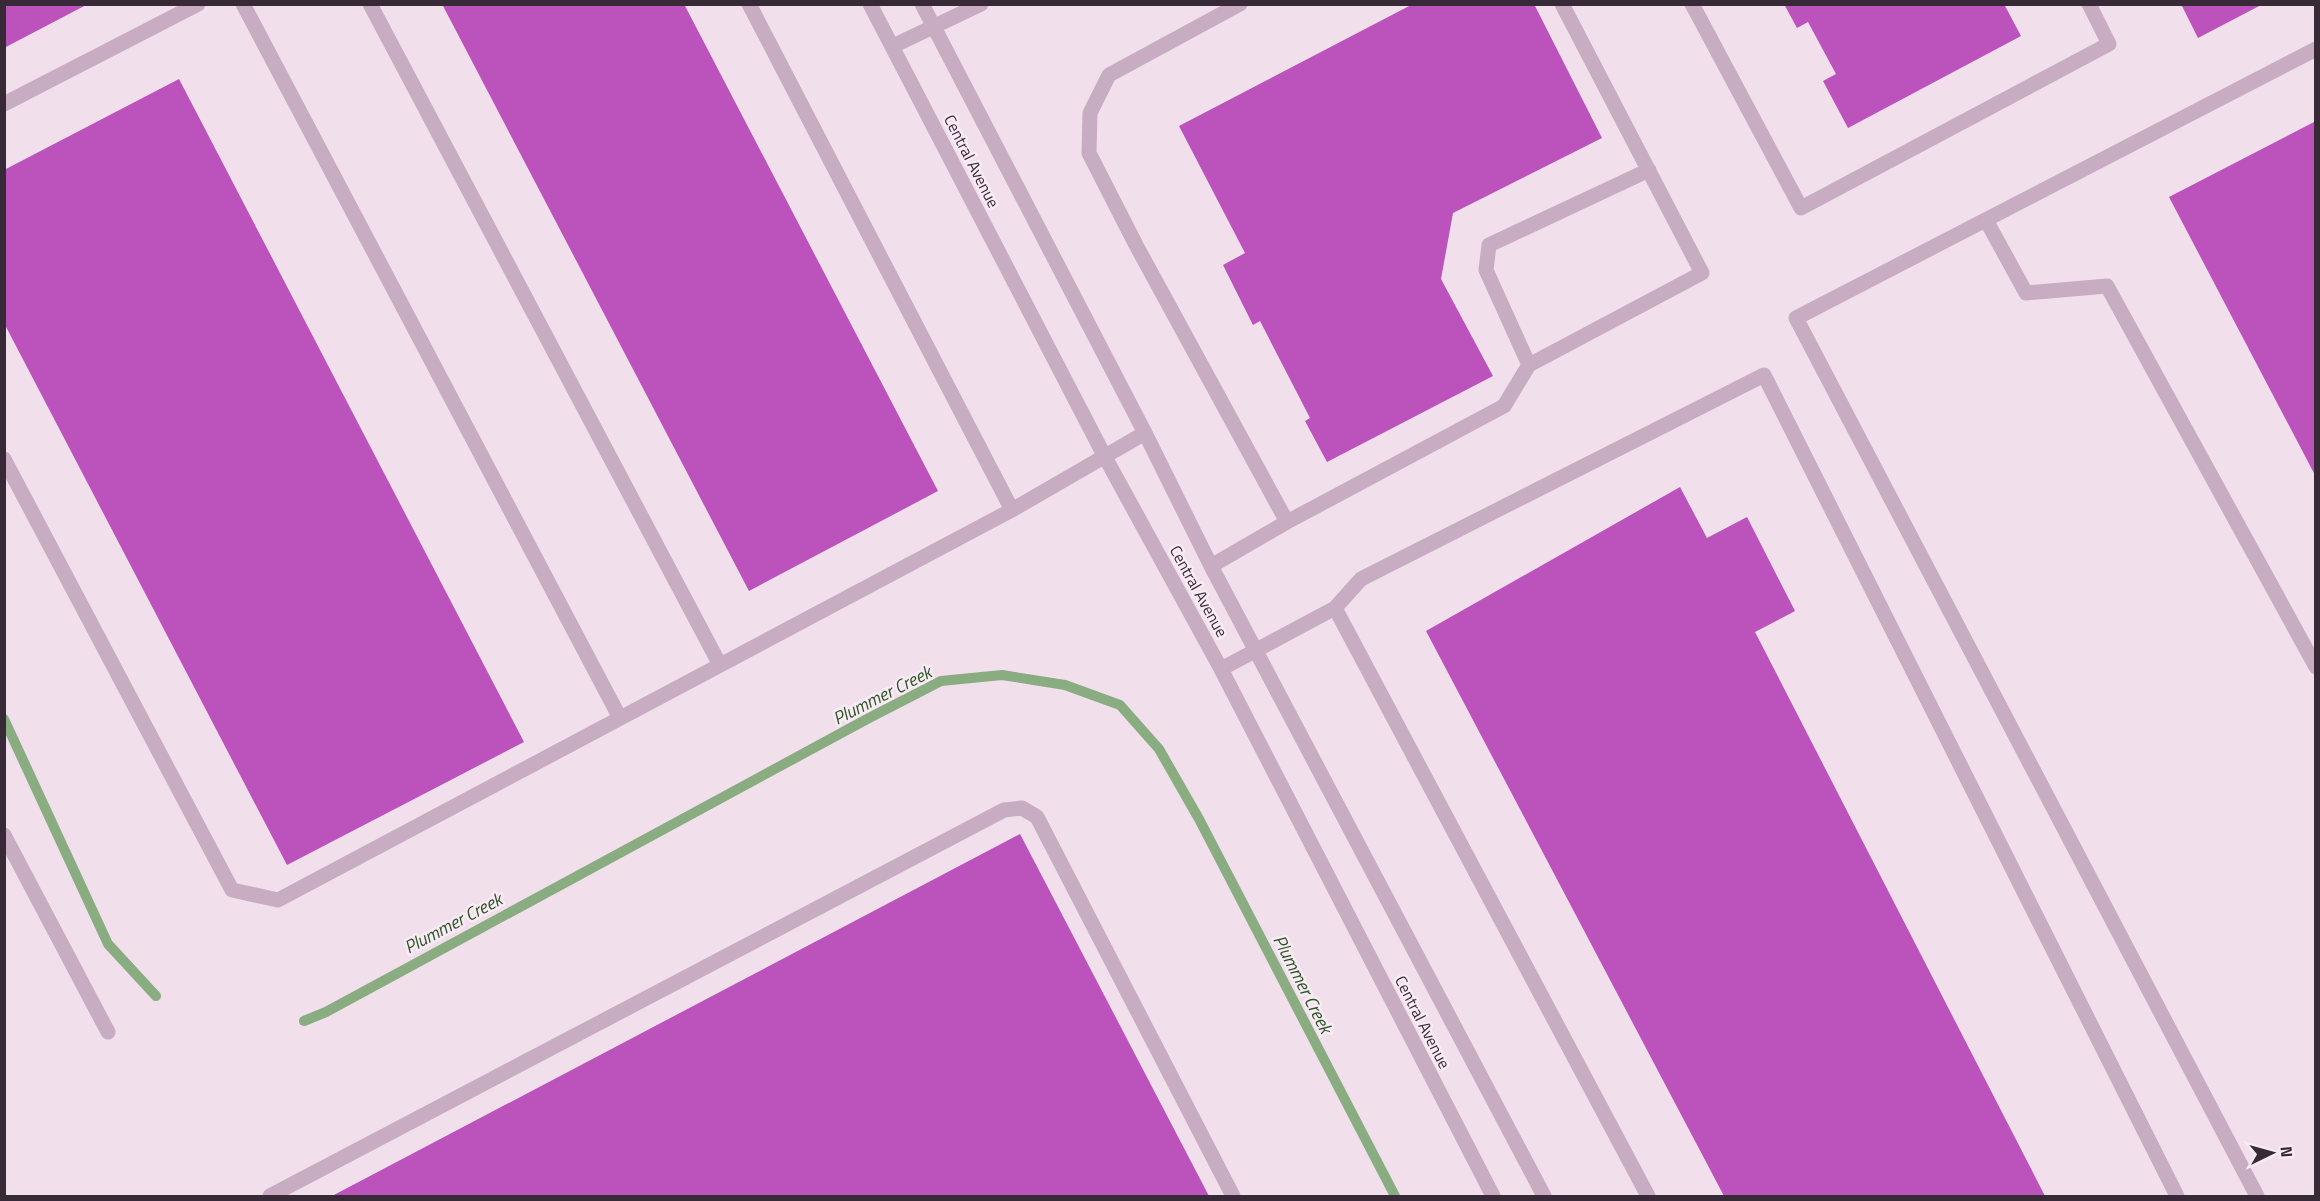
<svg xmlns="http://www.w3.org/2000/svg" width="2320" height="1201" font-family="'Titillium Web',sans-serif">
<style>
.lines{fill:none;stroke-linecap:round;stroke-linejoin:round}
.stream{stroke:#89ac80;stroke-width:10}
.building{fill:#bc52bc}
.minor{stroke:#c8acc2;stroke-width:15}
.labels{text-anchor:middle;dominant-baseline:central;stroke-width:5;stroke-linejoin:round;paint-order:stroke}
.street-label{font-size:16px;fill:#372a36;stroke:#f9ebf5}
.water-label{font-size:18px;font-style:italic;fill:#2c5523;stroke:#f9ebf5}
</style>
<rect width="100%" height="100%" fill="#f1dfec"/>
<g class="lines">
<!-- stream -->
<path class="stream" d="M4,719L108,944L156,996
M304,1021L326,1012L869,718L941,681L1002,675L1065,685L1120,705L1159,749L1199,819L1395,1196"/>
</g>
<!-- building -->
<path class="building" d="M4,4H88L4,48Z
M442,4H684L938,491L749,591Z
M1413,4H1534L1602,138L1453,213L1441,279L1493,376L1327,462L1305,421L1310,418L1260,321L1253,325L1223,265L1245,253L1179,126Z
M1784,4H2004L2021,36L1848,128L1823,81L1836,74L1808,22L1797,28Z
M2181,4H2263L2198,38Z
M179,79L524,742L287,865L4,323V170Z
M2316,121V477L2169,197Z
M1680,487L1707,538L1747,517L1795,611L1755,632L2045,1196H1724L1426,631Z
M1020,834L1209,1196H332Z"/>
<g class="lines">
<!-- minor -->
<path class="minor" d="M243,4L620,718
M370,4L720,665
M870,4L1105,457L1221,669L1493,1196
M922,4L1145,433L1211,566L1544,1196
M1240,4L1109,75L1090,113L1089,153L1136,245L1287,522
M1692,4L1801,208L2109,44L2089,4
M893,46L981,4
M4,104L198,4
M1986,220L2026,293L2107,286L2316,667
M1529,365L1486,270L1489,245L1649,170
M4,459L232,890L278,900L1012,510L749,4
M1012,510L1145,433
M1211,566L1287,522L1504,406L1529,365L1702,273L1562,4
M1335,608L1648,1196
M1221,669L1335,608L1361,579L1764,375L2177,1196
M4,835L108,1032
M270,1196L1004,810L1022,808L1037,817L1233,1196
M2257,1196L1796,318L2316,49"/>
</g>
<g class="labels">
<!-- street labels -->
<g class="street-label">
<text transform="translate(972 161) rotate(63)">Central Avenue</text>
<text transform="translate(1199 591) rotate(61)">Central Avenue</text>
<text transform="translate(1423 1022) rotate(63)">Central Avenue</text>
</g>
<!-- water labels -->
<g class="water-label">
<text transform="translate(882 695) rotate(-27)">Plummer Creek</text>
<text transform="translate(453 923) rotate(-28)">Plummer Creek</text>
<text transform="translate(1303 984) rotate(63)">Plummer Creek</text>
</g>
</g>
<!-- border -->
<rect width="2320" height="1201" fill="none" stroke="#372a36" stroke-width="12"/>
<!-- north arrow -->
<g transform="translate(2272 1153) rotate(85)" stroke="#f9ebf5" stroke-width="4.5" paint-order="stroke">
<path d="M0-4.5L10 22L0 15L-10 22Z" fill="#372a36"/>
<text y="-9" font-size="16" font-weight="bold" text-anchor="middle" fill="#372a36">N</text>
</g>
</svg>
